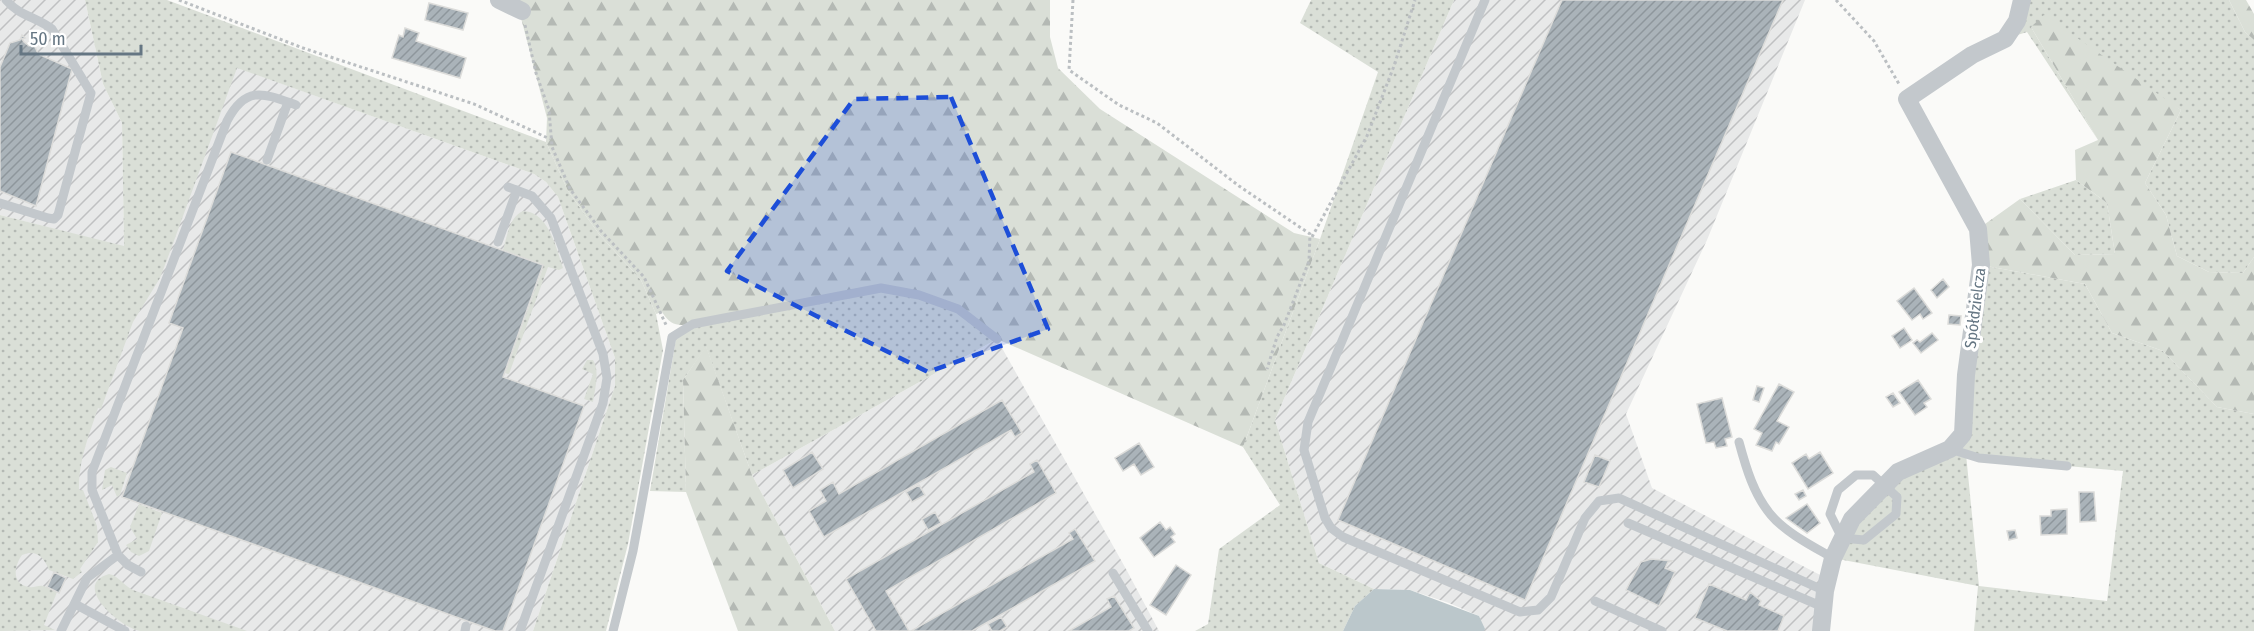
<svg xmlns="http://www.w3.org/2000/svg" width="2254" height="631" font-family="'Fira Sans Condensed',sans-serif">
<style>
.industrial{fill:url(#industrial-furrows)}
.grass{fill:url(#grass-dots);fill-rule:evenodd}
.forest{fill:url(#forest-firs)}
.water{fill:#bbc7cb}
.building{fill:url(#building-hatch);stroke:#dcdcda;stroke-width:1.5}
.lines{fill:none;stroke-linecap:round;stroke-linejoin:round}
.path{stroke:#bbbfc2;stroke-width:3;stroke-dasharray:3 3;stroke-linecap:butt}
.lane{stroke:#c3c8cc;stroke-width:9}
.street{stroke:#c3c8cc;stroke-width:18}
.marked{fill:#1d4ed8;fill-opacity:0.2;stroke:#1d4ed8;stroke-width:4.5;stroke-dasharray:12 8;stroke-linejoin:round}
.labels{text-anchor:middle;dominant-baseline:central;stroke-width:6;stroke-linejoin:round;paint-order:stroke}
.street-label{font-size:16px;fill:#657683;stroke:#fff}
</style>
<defs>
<pattern id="industrial-furrows" width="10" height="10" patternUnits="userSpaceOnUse" patternTransform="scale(1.5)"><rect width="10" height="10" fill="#e8e9e9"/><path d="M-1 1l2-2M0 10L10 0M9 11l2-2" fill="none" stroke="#c0c1c2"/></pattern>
<pattern id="grass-dots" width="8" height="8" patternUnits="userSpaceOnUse" patternTransform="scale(1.5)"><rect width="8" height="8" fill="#dadfd7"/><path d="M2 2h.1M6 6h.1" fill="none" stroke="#b4b9b4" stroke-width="1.8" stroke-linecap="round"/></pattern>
<pattern id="forest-firs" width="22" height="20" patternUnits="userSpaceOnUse" patternTransform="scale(1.5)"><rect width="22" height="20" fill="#dadfd7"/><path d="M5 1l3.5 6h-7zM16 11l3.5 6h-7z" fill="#b4b9b4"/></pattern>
<pattern id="building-hatch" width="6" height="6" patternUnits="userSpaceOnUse" patternTransform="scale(1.5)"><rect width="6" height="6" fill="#aab3b9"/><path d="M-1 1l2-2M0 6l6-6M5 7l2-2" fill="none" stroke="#8e969c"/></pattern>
</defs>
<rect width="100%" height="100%" fill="#fafaf8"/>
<!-- industrial -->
<path class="industrial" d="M0,0H85L103,84L122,123L124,247L0,215Z
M1454,0H1805L1707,240L1626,414L1652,488L1828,579L1821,631H1484L1479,616L1449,603L1410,590L1374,589L1319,563L1275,420Z
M202,55L534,174L546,182L558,197L615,358V386L533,631H0V493L58,508Z
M997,339L1126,569L1159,631H835L752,475Z"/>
<!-- grass -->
<path class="grass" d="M85,0H167L546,142L568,191L599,234L641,280L656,314L663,350L628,544L606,631H533L615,386V358L558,197L546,182L534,174L237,68L171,249L160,278L133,322L101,409L98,408C89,435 78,462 79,490H83L97,526L98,542L80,569L82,572L73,579L49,570C44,557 36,549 22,555C14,566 11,584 29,587C34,588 38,585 43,586C48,587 53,590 57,592L44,625L55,630L0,631V215L124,246L122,123L103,84Z
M1311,0H1454L1275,420L1319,563L1374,589L1355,606L1343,631H1195L1208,624L1219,549L1280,505L1243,447L1320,239L1378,72L1300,23Z
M2022,0H2229L2245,32L2254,40V257L2243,273L2209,272L2177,256L2166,215L2145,183L2181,110L2031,27L2098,140L2027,32L2005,39Z
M2076,180L2107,203L2115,254L2075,255L2020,199Z
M523,211C549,212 556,248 563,268L559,270L548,267L509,374L505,373L544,265L503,250C507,237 509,217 523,211Z
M1981,265L2085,284L2112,333L2163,351L2217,407L2254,414V631H1974L1978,586L1833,558L1885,485L1963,434ZM1966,454L2067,466L2123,471L2107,601L1979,586Z
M881,288L958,309L997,339L752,475L706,347L683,380L686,492L650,491L676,339L693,324Z
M587,360H593C600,371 595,389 593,402L584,399L593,374L582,369Z
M111,467L127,473L120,495L117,497L112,485L102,490L105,470Z
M139,504L162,513L149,551L139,556L131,552L126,545L137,539L130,527Z
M109,574C119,576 124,586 133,590L247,631C222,631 198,631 173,631C162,631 150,631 140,631C121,628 70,585 109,574Z"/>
<!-- forest -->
<path class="forest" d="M512,0H1050V37L1058,68L1100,109L1294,233L1320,239L1243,447L997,339L958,309L881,288L693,324C677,326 671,326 662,312L656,314L641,280L599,234L568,191L546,142L547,118L520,14Z
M2229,0H2246L2254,14V40L2245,32Z
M2044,15L2181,110L2145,183L2166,215L2177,256L2209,272L2243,273L2254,257V414L2217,407L2163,351L2112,333L2085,284L1981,265L1978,229L2020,199L2075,255L2115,254L2107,203L2076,180L2075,150L2098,140L2031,27Z
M706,346L752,475L835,631H738L686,492L683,380Z"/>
<!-- water -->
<path class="water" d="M1374,589L1410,590L1479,616L1485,629L1484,631H1343L1355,606Z"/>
<!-- building -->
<path class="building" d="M1562,0H1783L1525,600L1338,520Z
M429,3L468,13L463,30L425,20Z
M405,28L419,33L416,41L466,58L460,78L392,58L399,35L403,37Z
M22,35L25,38L22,39L24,42L29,46L34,44L38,54L72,69L36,206L0,191V67L10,43L20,40Z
M231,152L543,265L503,377L584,406L503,631H495L122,497L183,328L169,323Z
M1943,279L1949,287L1937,298L1931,290Z
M1914,288L1932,313L1923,319L1920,314L1912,320L1897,301Z
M1949,315L1961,316L1960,325L1948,324Z
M1904,328L1912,340L1900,348L1892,336Z
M1932,333L1938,340L1921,353L1913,343L1917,340L1920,342Z
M1918,380L1931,399L1924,403L1927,407L1915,415L1899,392Z
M1779,384L1794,392L1777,421L1789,427L1779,444L1776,442L1772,451L1756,445L1762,433L1754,429Z
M1757,386L1764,388L1759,402L1753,400Z
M1893,393L1900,403L1893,407L1886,397Z
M1722,398L1732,437L1725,439L1727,446L1716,448L1714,442L1706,443L1697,404Z
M1002,400L1022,433L1015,437L1011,430L824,537L809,511L826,501L820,490L833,482L839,494Z
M1139,443L1154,467L1141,475L1134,464L1123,471L1115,458Z
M812,452L823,469L793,488L783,470Z
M1820,452L1833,473L1808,489L1792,463L1806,454L1809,459Z
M1595,455L1610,461L1599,487L1584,482Z
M1037,460L1056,493L886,591L909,631H876L846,579L1034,472L1030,464Z
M919,485L925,495L912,502L906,492Z
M1803,490L1806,496L1799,500L1795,494Z
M2079,492H2094L2096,521L2080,522Z
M1807,504L1820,523L1807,533L1786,518Z
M2067,509V534L2041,535L2040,516H2051V510Z
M935,512L941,523L928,530L922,519Z
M1160,522L1166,530L1170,527L1175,534L1171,537L1175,542L1154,557L1140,538Z
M1075,529L1095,561L972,631H911L1073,539L1069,533Z
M2015,530L2017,538L2009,540L2007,531Z
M1651,559L1673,561L1668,562L1665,568L1675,572L1659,606L1626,590L1641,562Z
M1176,565L1191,575L1166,615L1150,605Z
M54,572L66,578L59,593L47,587Z
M1709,584L1746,600L1750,592L1761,601L1759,605L1784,616L1778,631H1727L1695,618Z
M1114,596L1134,628L1129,631H1069L1111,607L1107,599Z
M1001,617L1007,627L1000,631H992L988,624Z"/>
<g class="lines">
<!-- path -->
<path class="path" d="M179,0L303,48L474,104L550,139
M1073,0L1069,70L1119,105L1157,123L1239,186L1310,234L1309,261L1284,325L1277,337L1267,369
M1836,0L1874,41L1899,84
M525,25L536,73L549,110L552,147L570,189L601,231L644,277L667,327
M1312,237L1367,136L1394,66L1415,0"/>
<!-- lane -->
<path class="lane" d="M1485,0L1308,422L1304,450L1325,518L1331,528L1343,537L1520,612L1538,610L1551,597L1585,518L1599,501L1619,498L1825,591
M267,160L288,102
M508,187L532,196L551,218L603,354L607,378L603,403L520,631
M0,203L48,218L54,219L58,215L91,93L52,29C37,17 19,16 6,0
M498,242L517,190
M1739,442C1746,468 1754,495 1771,515C1786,533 1814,547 1833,558
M1950,449L1979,458L2067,466
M1856,475H1873L1897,497L1896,514L1864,540L1842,538L1830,514L1838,490Z
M1628,523L1823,607
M141,572L128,565L118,555L92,490V472L227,121C246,85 263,93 296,105
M1113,573L1148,631
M1595,601L1662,631
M75,604L125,631
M61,631L87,578L118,555
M465,631L466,626
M613,631L633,551L672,337L693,324L881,288L919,295L958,309L997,339"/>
<!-- street -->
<path class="street" d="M499,0L522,11
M1821,631L1825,591L1833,558L1852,519L1898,472L1950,449L1963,434L1966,375L1981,265L1978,229L1907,99L1972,55L2005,39L2017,21L2022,0"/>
</g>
<!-- marked area -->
<path class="marked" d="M951,97L1048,329L928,372L727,271L854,99Z"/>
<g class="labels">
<!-- street labels -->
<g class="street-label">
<text transform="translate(1975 308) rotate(-83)">Spółdzielcza</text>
</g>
</g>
<!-- scale -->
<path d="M21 45v9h120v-9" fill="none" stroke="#657683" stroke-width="3"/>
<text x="30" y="45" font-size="18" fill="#657683" stroke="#ffffff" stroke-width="4.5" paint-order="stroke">50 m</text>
</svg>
